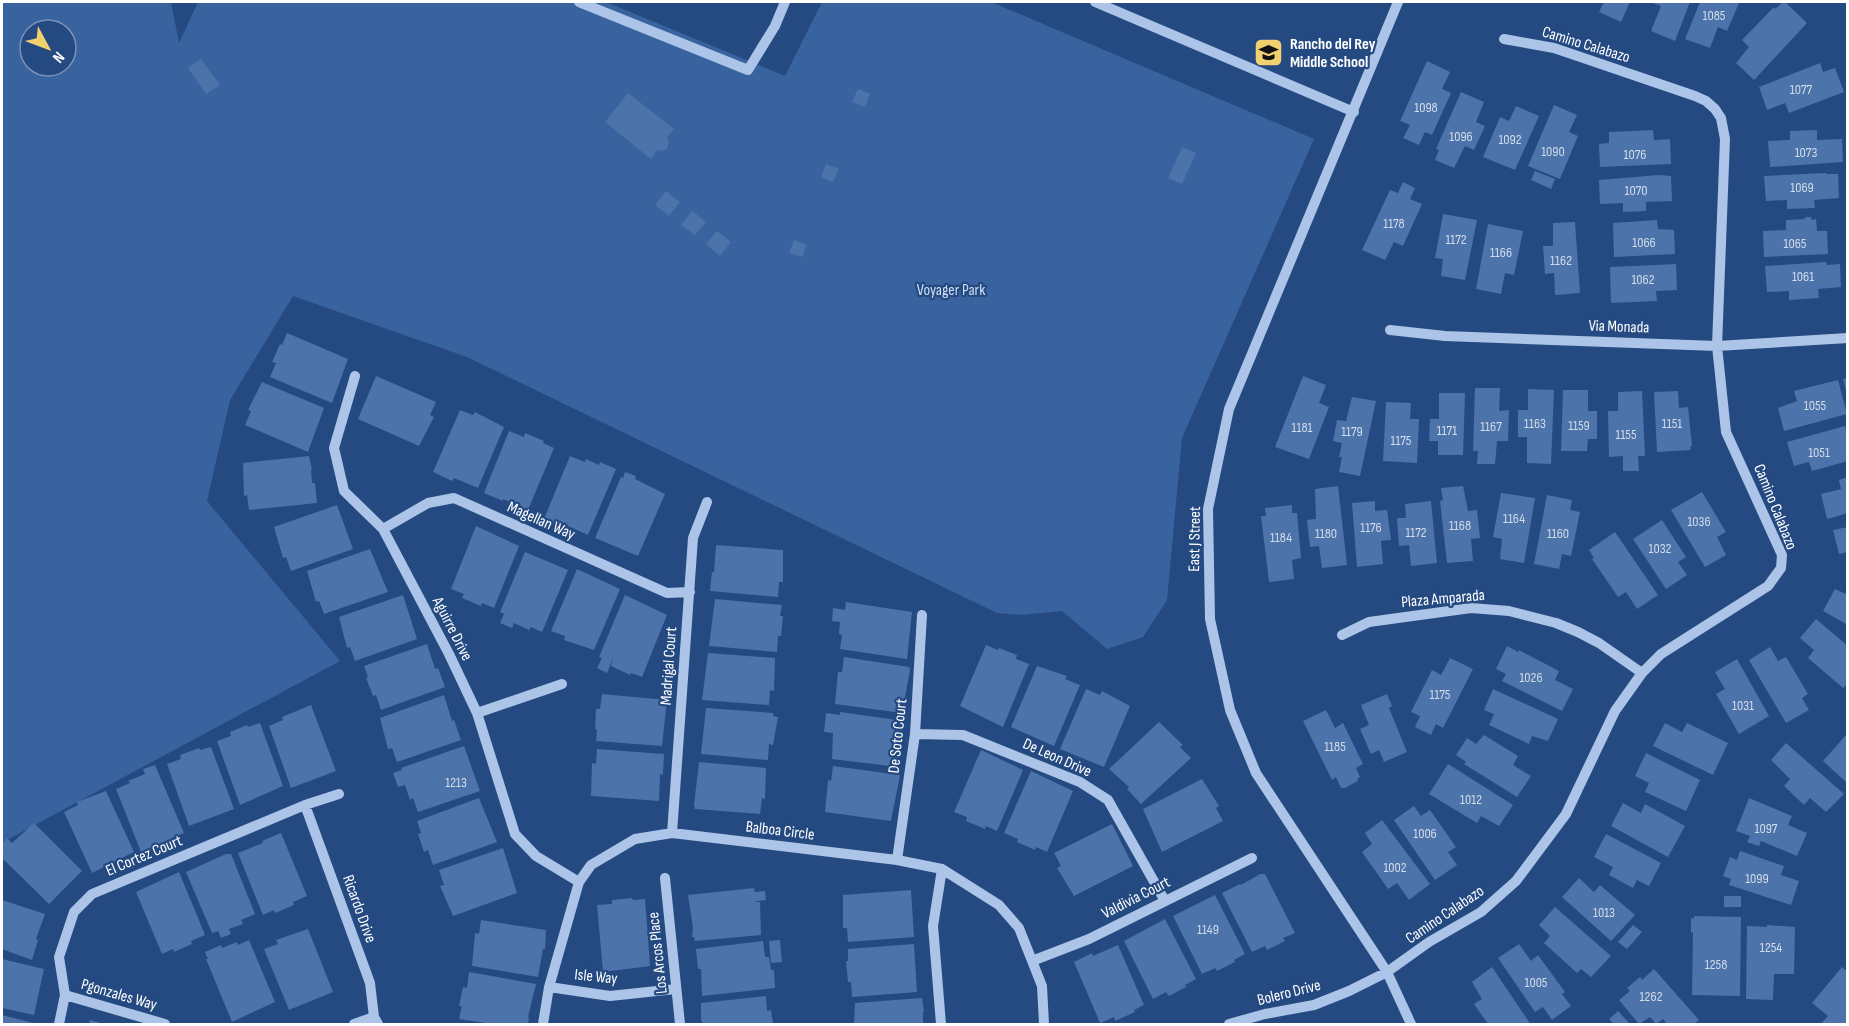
<svg xmlns="http://www.w3.org/2000/svg" width="1849" height="1026" font-family="'Sofia Sans Condensed',sans-serif">
<style>
.green{fill:#39639f;fill-rule:evenodd}
.building{fill:#4c73aa}
.lines{fill:none;stroke-linecap:round;stroke-linejoin:round}
.minor{stroke:#acc4e7;stroke-width:10}
.labels{text-anchor:middle;dominant-baseline:central;stroke-width:4.5;stroke-linejoin:round;paint-order:stroke}
.number-label{font-size:14px;fill:#d2dcea}
.poi-label{font-size:16px;font-weight:bold;fill:#fff;stroke:#244a81;text-anchor:start}
.street-label{font-size:16px;fill:#fff;stroke:#244a81}
.park-label{font-size:16px;fill:#cfdff5;stroke:#244a81}
</style>
<rect width="100%" height="100%" fill="#244a81"/>
<!-- green -->
<path class="green" d="M2,2H171L179,43L198,2H606L785,76L822,2H991L1314,139L1182,438L1167,600L1143,637L1107,649L1062,611L1021,615L997,613L467,357L293,296L230,400L207,501L340,661L3,842L2,845ZM30,30H66V66H30Z"/>
<!-- building -->
<path class="building" d="M1604,2H1630L1621,22L1599,12Z
M1650,2H1690L1675,41L1651,31L1661,6Z
M1700,2H1734L1739,3L1727,31L1718,27L1710,48L1685,39Z
M1783,2H1785L1807,23L1754,80L1736,63L1749,47L1742,40L1774,7L1775,9Z
M201,59L220,85L206,94L188,68Z
M1427,61L1450,72L1442,89L1451,93L1432,135L1425,132L1419,145L1403,138L1410,125L1400,121Z
M1820,63L1823,72L1835,68L1844,92L1789,113L1785,103L1767,110L1759,87Z
M858,89L870,94L865,107L852,102Z
M1461,92L1484,102L1476,122L1485,126L1474,150L1465,146L1454,168L1435,160L1439,150L1436,149Z
M628,93L674,129L667,137L669,142L667,149L662,151L657,150L651,159L605,122Z
M1554,105L1577,115L1569,132L1578,136L1560,179L1528,166Z
M1516,106L1539,116L1515,170L1483,157L1500,117L1509,121Z
M1653,130L1654,140L1670,139L1671,164L1600,167L1599,144L1609,143V132Z
M1817,130V140L1842,139L1843,162L1770,167L1768,141L1790,140V131Z
M1182,147L1196,153L1182,184L1168,178Z
M826,164L839,169L833,182L821,177Z
M1535,171L1555,179L1551,189L1531,180Z
M1826,173V174H1838L1839,198L1814,200L1815,208L1787,209V200L1766,201L1764,176Z
M1659,175L1671,176L1672,201L1646,202V211L1623,212V203L1600,204L1599,180Z
M1403,182L1415,188L1410,199L1422,204L1403,246L1394,242L1385,260L1362,250L1390,190L1398,193Z
M666,191L680,202L669,216L655,205Z
M692,211L706,222L695,235L681,225Z
M1443,214L1477,220L1465,280L1441,276L1443,259L1435,258Z
M1805,217H1811L1812,220L1816,219L1817,231H1827L1828,254L1764,257L1763,231L1786,230V220L1805,219Z
M1657,220L1658,229L1674,230L1675,254L1614,257L1613,223Z
M1575,222L1580,293L1555,295L1554,273L1545,274L1543,246H1553V223Z
M1488,224L1523,231L1514,275L1505,273L1501,294L1476,289Z
M717,231L731,242L720,256L706,244Z
M794,240L807,245L802,257L789,253Z
M1826,262L1827,265L1840,264L1841,287L1818,289L1819,298L1789,300V291L1767,292L1765,266Z
M1676,264L1677,290L1656,291L1657,301L1611,303L1610,267Z
M287,333L348,359L332,403L270,377L276,363L272,362L280,344L282,345Z
M376,376L436,402L430,415L434,417L419,446L358,419Z
M1303,376L1326,385L1319,403L1329,407L1309,459L1275,447Z
M1848,378V393H1847L1843,379Z
M1838,380L1847,414L1784,431L1778,408L1797,401L1794,391Z
M262,382L324,408L308,452L245,425L251,411L248,410Z
M1475,388H1500L1499,411L1509,410L1508,441H1497L1495,464H1477L1478,451H1473Z
M1528,389L1554,390L1551,464L1527,463V437H1518V410H1528Z
M1563,390H1588V411H1597V439H1588L1587,451H1561Z
M1642,391L1645,456H1638L1639,471H1623V456L1609,457L1608,411H1618V392Z
M1678,391L1679,408L1688,407L1692,446H1690L1691,450L1657,452L1654,392Z
M1439,393H1465L1463,455H1438V441H1429L1430,419H1439Z
M1352,397L1376,401L1360,476L1339,472L1342,457H1339L1342,443L1333,441L1337,420L1346,421Z
M1386,402L1411,403L1410,419H1419L1417,463L1383,461Z
M460,410L473,415L475,412L504,427L478,488L454,478L452,481L433,472Z
M1845,426L1848,437V461L1812,471L1809,462L1794,466L1787,442Z
M509,431L524,437L525,433L544,441L543,443L554,448L528,510L503,499V501L484,493Z
M309,456L312,470H311L312,483H315L317,503L249,510L247,495L244,496L243,463Z
M570,456L585,462L586,459L599,465L600,462L616,469L588,535L564,524L562,526L544,519Z
M625,472L636,476L635,479L665,494L638,556L595,538L621,477L623,478Z
M1848,477V513L1827,519L1821,494L1841,489L1839,480Z
M1338,486L1347,565L1322,568L1319,546L1310,547L1307,520L1316,519L1315,489Z
M1463,486L1468,511L1477,510L1480,538L1471,539L1473,561L1447,563L1440,501L1443,500L1441,488Z
M1702,492L1726,532L1717,537L1726,555L1705,567L1671,510Z
M1501,493L1535,498L1524,563L1500,559L1502,539L1493,537Z
M1547,495L1572,500L1570,510L1580,512L1571,556L1562,554L1559,569L1534,564Z
M1375,501V511L1387,510L1391,540L1381,541L1383,564L1357,567L1352,503Z
M1431,501L1437,563L1411,566L1409,545L1399,546L1397,518H1406L1405,504Z
M337,505L353,549L291,571L286,557L283,558L274,527Z
M1292,505V513H1297L1301,558L1292,560L1294,579L1269,582L1261,516H1266L1265,508Z
M1662,520L1686,557L1678,562L1687,575L1666,589L1633,539Z
M476,526L519,546L494,608L482,603L481,606L462,598L464,594L451,589Z
M1848,527V552L1839,554L1833,530Z
M1615,532L1658,595L1637,609L1626,592L1618,597L1592,559L1594,558L1589,550Z
M716,545L783,550V582H779L778,597L710,591L712,572H714Z
M370,549L388,592L324,614L319,601L316,602L307,571Z
M525,552L568,570L542,632L531,627L529,630L514,623L512,628L500,623L504,614L500,612Z
M577,569L620,589L594,650L564,640L565,636L551,631Z
M1835,589L1848,595V625L1823,611Z
M403,595L417,639L355,661L350,647L347,648L339,617Z
M625,595L667,615L642,677L631,673L630,675L611,666L613,658L607,673L597,668L602,658L599,657Z
M715,599L782,605L780,616H783L781,636H778L777,652L709,646Z
M846,602L912,612L907,659L840,649L842,635L839,634L840,622L832,621L833,608L845,610Z
M1816,619L1848,646V683L1843,688L1808,658L1814,650L1800,638Z
M427,644L435,669L438,668L445,687L381,710L376,695L373,696L366,678L368,677L364,666Z
M986,645L998,650L999,648L1017,655L1016,659L1029,664L1003,727L960,706Z
M1507,646L1518,652L1519,650L1559,671L1555,680L1573,689L1562,711L1502,681L1506,674L1496,669Z
M1770,647L1778,661L1786,657L1808,694L1802,698L1809,710L1786,723L1749,660Z
M708,653L775,658L774,691L770,690L769,705L702,700Z
M844,657L909,667L910,670L902,713L835,704L838,672H842Z
M1450,658L1473,669L1443,728L1436,724L1431,735L1415,727L1420,716L1411,712L1432,670L1441,675Z
M1737,659L1769,716L1739,734L1716,694L1725,689L1715,672Z
M1037,666L1067,676L1065,679L1080,685L1054,746L1011,727Z
M1086,689L1100,695L1102,691L1130,706L1104,767L1060,749Z
M1493,689L1558,719L1548,741L1532,736L1529,744L1489,725L1494,714L1484,710Z
M602,694L667,700L662,746L596,741L597,730L595,729L596,709H600Z
M1387,694L1392,706L1389,708L1407,752L1384,762L1379,750L1371,754L1360,729L1369,725L1361,705Z
M444,695L452,721L454,720L461,740L397,762L392,748L388,749L380,718Z
M311,705L336,771L291,788L269,726L283,720L282,717Z
M706,708L773,713V716L778,717L773,745L769,744L768,760L701,754Z
M1326,710L1335,728L1343,723L1363,764L1356,768L1360,777L1357,779L1358,781L1345,788H1341L1336,777L1332,780L1303,721Z
M840,712L904,721L898,767L832,759L833,733L824,732L826,713L840,715Z
M1159,722L1183,745L1180,747L1191,758L1141,804L1127,789L1129,787L1109,769Z
M260,723L283,786L240,805L217,741L231,736L230,732L247,725L248,727Z
M1665,723L1682,732L1687,723L1728,743L1713,775L1653,746Z
M1484,735L1518,756L1513,765L1531,776L1517,797L1464,764L1466,762L1456,755L1467,738L1476,744Z
M1846,735L1848,736V784L1823,761Z
M1786,743L1844,794L1826,812L1810,798L1804,805L1784,786L1790,779L1771,760Z
M464,746L480,791L418,812L413,798L410,800L405,785L398,787L393,773L402,770L401,768Z
M211,747L234,809L189,826L167,764L181,759L180,755L199,748L200,750Z
M597,749L664,754L663,775L660,774L659,801L591,796L592,763L596,764Z
M981,750L1023,770L997,831L986,826L985,829L966,821L967,817L954,812Z
M1646,753L1700,780L1686,811L1645,792L1649,783L1635,776Z
M699,762L766,768L765,799L762,798L760,814L695,809L694,805Z
M1448,764L1513,805L1499,826L1481,816L1477,823L1429,794Z
M155,765L184,833L141,852L116,789L130,783L128,781L145,774L143,769Z
M833,766L900,775L891,821L825,812L828,780L831,781Z
M1031,771L1073,791L1047,852L1036,847L1035,850L1017,842L1018,839L1004,833Z
M1202,779L1219,806L1216,808L1223,821L1162,852L1143,809Z
M106,791L134,852L92,873L64,812L78,805L77,802Z
M479,798L497,842L433,865L428,850L424,852L418,834L421,833L417,821Z
M1749,798L1792,816L1788,825L1807,833L1797,856L1761,841L1759,846L1747,842L1750,836L1736,831Z
M1623,803L1641,813L1645,804L1685,826L1668,857L1611,826Z
M1414,806L1421,816L1430,810L1456,847L1448,852L1457,865L1435,880L1394,820Z
M1382,820L1430,884L1409,900L1397,883L1388,889L1362,852L1372,844L1365,833Z
M34,823L82,871L49,904L2,858L4,856L2,854V844L7,838L12,843Z
M1112,824L1133,866L1074,896L1057,868L1061,866L1054,853Z
M281,833L307,896L293,902L294,905L275,913L274,910L263,915L238,853L263,843L262,841Z
M1606,834L1661,863L1649,886L1637,880L1633,888L1609,875L1613,867L1594,857Z
M503,848L517,893L453,916L440,886L444,885L439,870Z
M1740,851L1784,866L1781,875L1799,881L1791,905L1729,885L1731,879L1723,876L1730,857L1737,860Z
M226,854H231L255,914L241,920L243,924L229,929L231,934L221,938L218,931L212,933L186,872Z
M179,872L205,935L191,941L192,944L174,952L173,949L162,954L136,892Z
M1260,874H1265L1295,933L1283,938L1285,941L1267,950L1265,946L1252,952L1222,893L1240,884L1241,885Z
M1579,878L1594,892L1600,885L1635,915L1611,941L1562,897Z
M754,888L755,892L765,891L766,900L756,901V902H760L761,935L695,941L694,937H692L693,928L688,895Z
M911,890L914,937L848,942L847,928H843V895Z
M1215,895L1245,954L1234,960L1235,962L1217,971L1215,968L1202,974L1173,916Z
M1724,896H1741V907H1724Z
M632,898L633,900L645,899L650,966L603,972L597,905L612,904V900Z
M2,900L45,914L36,939L38,940L32,960L2,949Z
M1555,907L1611,956L1591,977L1581,969L1577,973L1544,943L1550,936L1539,925Z
M1694,916L1741,917L1740,996L1692,995L1693,932L1691,933V918L1694,919Z
M1165,919L1196,979L1185,985L1186,987L1169,996L1166,992L1153,999L1124,941Z
M481,920L546,930L545,949H543L538,977L472,966L475,933L479,934Z
M1633,925L1642,932L1627,949L1618,942Z
M1767,925L1795,927L1794,974H1774L1773,1000L1746,999L1747,926L1767,927Z
M308,929L333,992L289,1010L264,949L278,944L276,940Z
M249,940L275,1002L232,1022L206,959H208L205,952L221,945L222,948L237,942L238,945Z
M780,940L782,962L771,963L769,941Z
M763,941L765,957H769L771,970H774L775,988L702,996L701,969H698L696,949Z
M914,944L917,992L852,997L851,982H848L846,961H848V949Z
M1519,944L1531,961L1538,955L1565,992L1562,994L1571,1006L1552,1020L1543,1007L1535,1012L1498,958Z
M1118,945L1144,1005L1134,1010L1135,1012L1115,1021L1114,1017L1100,1023L1074,962L1092,953L1093,956Z
M2,959L44,969L34,1015L2,1008Z
M1492,967L1529,1022L1530,1024H1488L1474,1004L1482,999L1472,982Z
M1842,967L1848,972V1024H1821L1828,1016L1812,1003Z
M1654,969L1699,1020L1694,1024H1667L1663,1019L1656,1024L1650,1017L1639,1024L1619,1000L1630,991L1627,988L1640,977L1642,980Z
M469,972L536,984L528,1017H529L528,1024H493L459,1019L462,1006H459L463,987L467,988Z
M766,996L767,1011L771,1010L773,1024H703L701,1020V1003Z
M922,998L924,1012H923V1024H854L855,1003Z
M1618,1011L1629,1023L1628,1024H1614L1609,1019Z
M2,1015L37,1024H2Z
M90,1020L104,1024H89Z"/>
<g class="lines">
<!-- minor -->
<path class="minor" d="M579,2L748,70L775,26L785,2
M1095,2L1354,112
M1398,2L1229,409L1208,509L1210,619L1230,710L1256,773L1387,972L1411,1024
M1390,330L1445,336L1717,346L1848,338
M355,376L334,448L344,491L383,529L449,654L477,713L515,834L536,856L579,882
M383,529L428,503L454,498L667,593L690,592
M1342,635L1369,622L1471,608L1509,611L1556,623L1578,632L1599,643L1642,673
M477,713L562,684
M915,734L963,735L1080,782L1108,800L1165,901
M305,805L370,983L374,1017L378,1024
M672,833L693,538L707,502
M897,860L915,734L922,615
M665,878L680,1024
M1032,961L1089,939L1252,858
M549,987L610,996L676,989
M65,995L165,1024
M59,1024L65,995L59,957L74,912L92,894L305,805L339,794
M354,1024L374,1017
M543,1024L549,987L579,882L591,865L635,839L672,833L897,860L942,869L999,905L1019,928L1042,986L1044,1024
M941,1024L933,926L942,869
M1229,1024L1265,1014L1314,1005L1349,991L1387,972L1429,942L1481,912L1516,881L1566,814L1615,711L1642,673L1661,654L1768,586L1781,568L1782,555L1726,432L1717,346L1725,139L1721,118L1715,109L1706,101L1695,96L1554,48L1504,39"/>
</g>
<!-- icons -->
<defs>
<symbol id="school-square" viewBox="-11 -11 22 22"><rect x="-9" y="-9" width="18" height="18" rx="4" fill="#f1d06f" stroke="#244a81"/><path d="M0-5L7-2L0 1L-7-2ZM-4 1L0 2.5L4 1V4Q0 6-4 4Z" fill="#111"/></symbol>
</defs>
<g fill-rule="evenodd">
<use href="#school-square" x="1252" y="36" width="33" height="33"/>
</g>
<g class="labels">
<!-- number labels -->
<g class="number-label">
<text x="1714" y="15">1085</text>
<text x="1801" y="89">1077</text>
<text x="1426" y="107">1098</text>
<text x="1461" y="136">1096</text>
<text x="1510" y="139">1092</text>
<text x="1553" y="151">1090</text>
<text x="1806" y="152">1073</text>
<text x="1635" y="154">1076</text>
<text x="1802" y="187">1069</text>
<text x="1636" y="190">1070</text>
<text x="1394" y="223">1178</text>
<text x="1456" y="239">1172</text>
<text x="1644" y="242">1066</text>
<text x="1795" y="243">1065</text>
<text x="1501" y="252">1166</text>
<text x="1561" y="260">1162</text>
<text x="1803" y="276">1061</text>
<text x="1643" y="279">1062</text>
<text x="1815" y="405">1055</text>
<text x="1535" y="423">1163</text>
<text x="1672" y="423">1151</text>
<text x="1579" y="425">1159</text>
<text x="1491" y="426">1167</text>
<text x="1302" y="427">1181</text>
<text x="1447" y="430">1171</text>
<text x="1352" y="431">1179</text>
<text x="1626" y="434">1155</text>
<text x="1401" y="440">1175</text>
<text x="1819" y="452">1051</text>
<text x="1514" y="518">1164</text>
<text x="1699" y="521">1036</text>
<text x="1460" y="525">1168</text>
<text x="1371" y="527">1176</text>
<text x="1416" y="532">1172</text>
<text x="1326" y="533">1180</text>
<text x="1558" y="533">1160</text>
<text x="1281" y="537">1184</text>
<text x="1660" y="548">1032</text>
<text x="1531" y="677">1026</text>
<text x="1440" y="694">1175</text>
<text x="1743" y="705">1031</text>
<text x="1335" y="746">1185</text>
<text x="456" y="782">1213</text>
<text x="1471" y="799">1012</text>
<text x="1766" y="828">1097</text>
<text x="1425" y="833">1006</text>
<text x="1395" y="867">1002</text>
<text x="1757" y="878">1099</text>
<text x="1604" y="912">1013</text>
<text x="1208" y="929">1149</text>
<text x="1771" y="947">1254</text>
<text x="1716" y="964">1258</text>
<text x="1536" y="982">1005</text>
<text x="1651" y="996">1262</text>
</g>
<!-- poi labels -->
<g class="poi-label">
<text x="1290" y="44">Rancho del Rey<tspan x="1290" dy="18">Middle School</tspan></text>
</g>
<!-- street labels -->
<g class="street-label">
<text transform="translate(1586 45) rotate(17)">Camino Calabazo</text>
<text transform="translate(1619 327) rotate(2)">Via Monada</text>
<text transform="translate(1775 507) rotate(68)">Camino Calabazo</text>
<text transform="translate(541 521) rotate(24)">Magellan Way</text>
<text transform="translate(1195 539) rotate(-89)">East J Street</text>
<text transform="translate(1443 599) rotate(-5)">Plaza Amparada</text>
<text transform="translate(452 629) rotate(63)">Aguirre Drive</text>
<text transform="translate(669 666) rotate(-86)">Madrigal Court</text>
<text transform="translate(898 736) rotate(-84)">De Soto Court</text>
<text transform="translate(1057 758) rotate(24)">De Leon Drive</text>
<text transform="translate(780 831) rotate(7)">Balboa Circle</text>
<text transform="translate(144 856) rotate(-23)">El Cortez Court</text>
<text transform="translate(1136 898) rotate(-27)">Valdivia Court</text>
<text transform="translate(359 909) rotate(70)">Ricardo Drive</text>
<text transform="translate(1445 915) rotate(-34)">Camino Calabazo</text>
<text transform="translate(658 953) rotate(-96)">Los Arcos Place</text>
<text transform="translate(596 977) rotate(6)">Isle Way</text>
<text transform="translate(1289 993) rotate(-14)">Bolero Drive</text>
<text transform="translate(119 995) rotate(16)">Pgonzales Way</text>
</g>
<!-- park labels -->
<g class="park-label">
<text x="951" y="290">Voyager Park</text>
</g>
</g>
<!-- border -->
<rect width="1849" height="1026" fill="none" stroke="#ffffff" stroke-width="6"/>
<!-- north arrow -->
<g transform="translate(48 48) rotate(131)"><circle r="28" fill="#244a81" stroke="#7c92b3" stroke-width="1.5"/>
<path d="M0-4.5L10 22L0 15L-10 22Z" fill="#f1d06f"/>
<text y="-9" font-size="16" font-weight="bold" text-anchor="middle" fill="#ffffff">N</text>
</g>
</svg>
